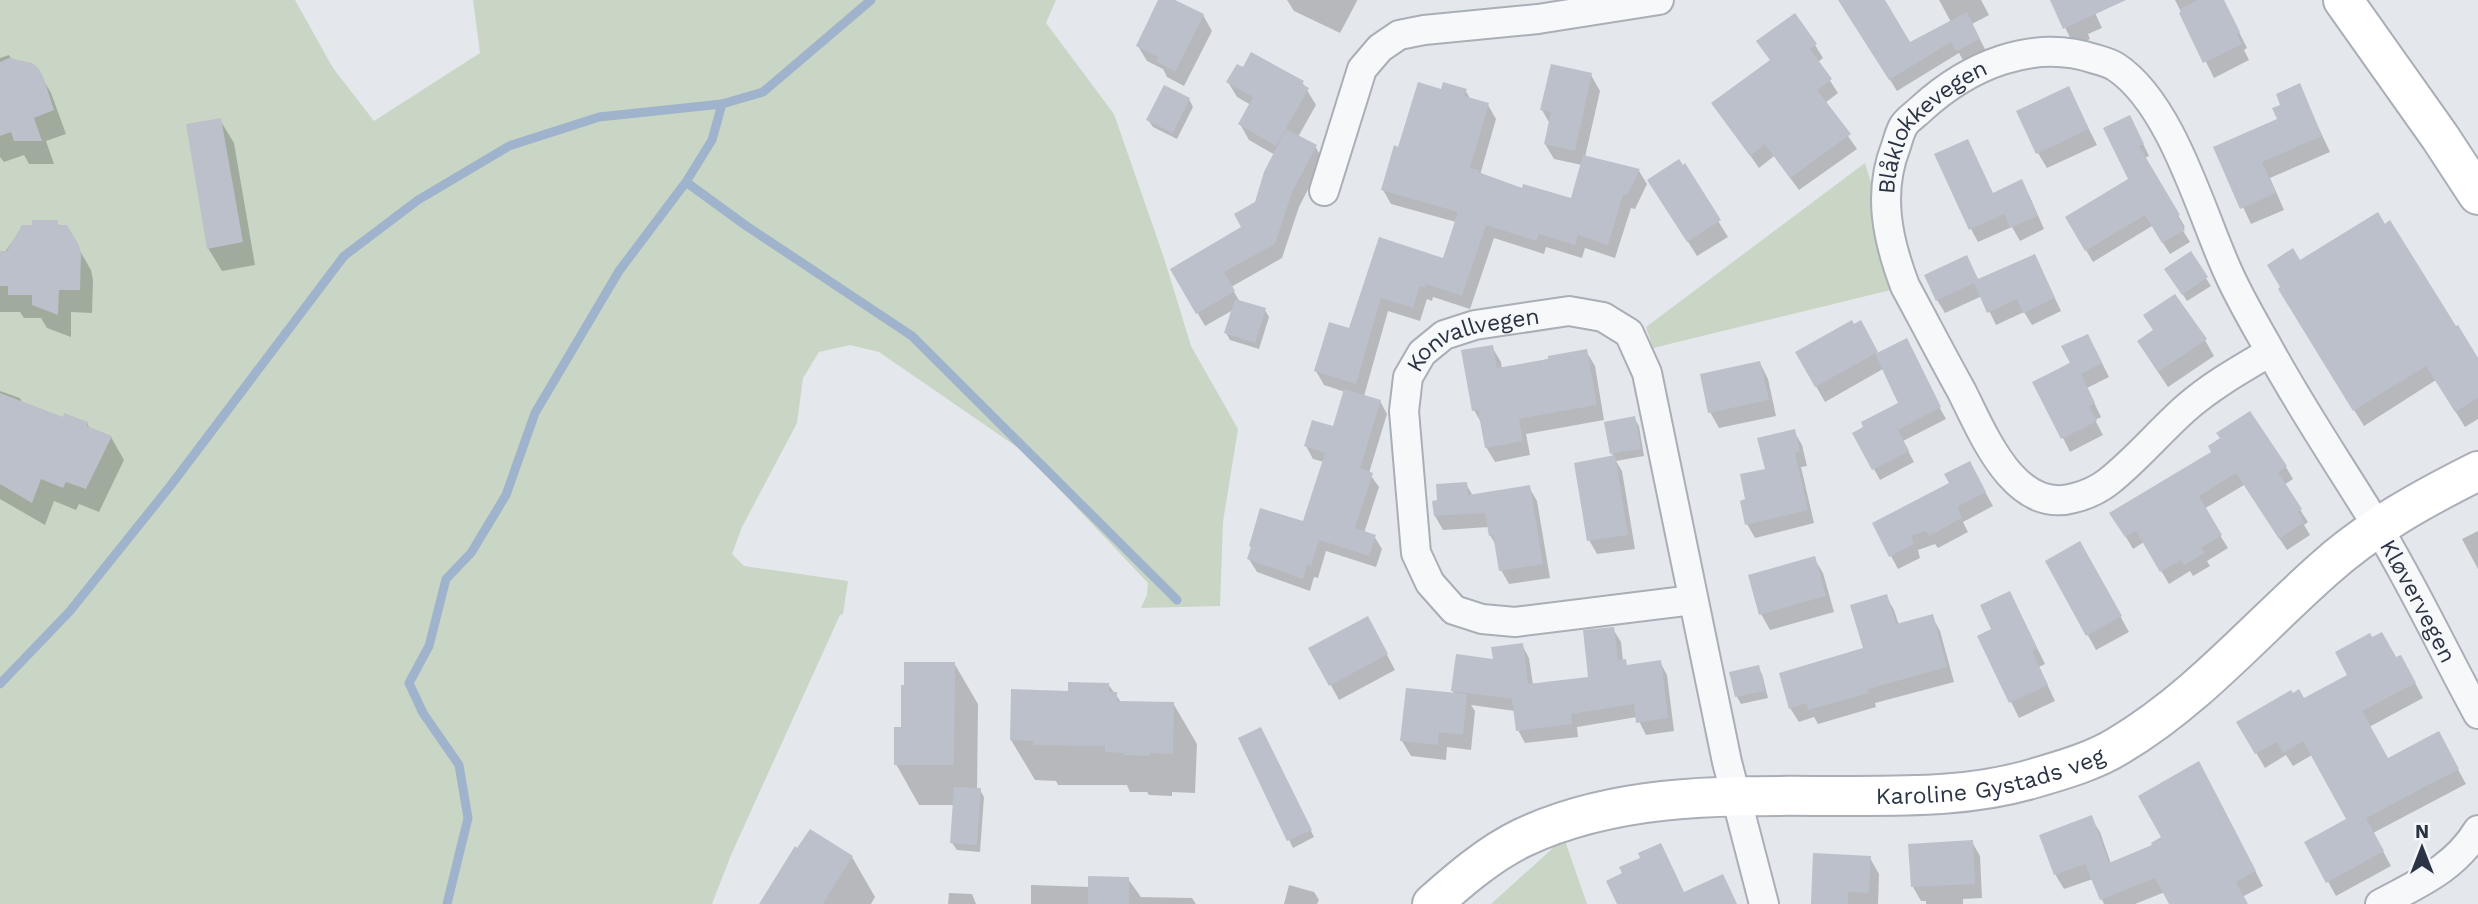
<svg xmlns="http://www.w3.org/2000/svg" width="2478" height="904" font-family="'Work Sans',sans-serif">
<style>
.green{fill:#c9d6c5}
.shadow{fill:#0003}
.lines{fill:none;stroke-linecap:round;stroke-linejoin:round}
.stream{stroke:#9fb4cc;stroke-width:9}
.building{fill:#bbc0ca}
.street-casing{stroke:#a9aeb7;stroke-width:32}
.secondary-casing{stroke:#a9aeb7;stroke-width:42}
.street{stroke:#f7f8fa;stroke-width:28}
.secondary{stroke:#fff;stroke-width:38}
.labels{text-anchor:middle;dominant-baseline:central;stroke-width:5;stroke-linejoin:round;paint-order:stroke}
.street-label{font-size:23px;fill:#2b3445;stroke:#f4f6f9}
</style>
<rect width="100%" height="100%" fill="#e4e7ec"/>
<!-- green -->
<path class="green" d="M0,0H295L333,68L374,121L480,53L473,0H1056L1046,23L1114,114L1164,258L1191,346L1238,429L1223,522L1220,606L1141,608L1147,595L1148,583L1024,452L879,352L850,345L819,352L803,378L797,423L742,527L732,554L744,566L848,581L843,614L840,615L731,855L712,904H0Z
M1865,163L1874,193L1895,289L1653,348L1646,327Z
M1564,838L1587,904H1491Z"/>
<!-- shadow -->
<path class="shadow" d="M1160,0H1172L1203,15L1212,31L1184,86L1167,77L1163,69L1147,61L1138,46Z
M1287,0H1357V1L1340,33L1294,11Z
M1840,0H1883L1909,44L1951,22L1939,0H1981L1989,15L1972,24L1986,51L1964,62L1959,53L1897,91Z
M2052,0H2089L2102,28L2088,34L2090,39L2074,46Z
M2175,0H2219L2234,22L2247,48L2244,50L2249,60L2214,78Z
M1758,42L1815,45L1823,58L1818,62L1838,93L1825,103L1857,149L1799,190L1774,156L1759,168L1714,104L1771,61Z
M9,55L12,60L37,69L51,93L66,134L46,141L54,164H29L24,155L4,162L0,157V58Z
M1591,75L1600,91L1585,157L1639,171L1647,184L1635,209L1631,208L1615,258L1585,248L1582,258L1546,247L1544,254L1494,238L1470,309L1433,297L1432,301L1427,299L1420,321L1388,311L1364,396L1380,401L1387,414L1369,473L1379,487L1364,533L1374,536L1382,549L1376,567L1326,551L1318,578L1314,577L1310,591L1257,572L1249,559L1252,549L1250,546L1304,523L1324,462L1313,459L1306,446L1334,428L1345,392L1324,385L1316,371L1350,330L1380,239L1444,260L1456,222L1391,204L1383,190L1400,149L1442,91L1465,90L1471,100L1488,105L1496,119L1480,175L1523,190L1572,200L1582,165L1554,159L1545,144L1550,124L1542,110Z
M1228,82H1302L1316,105L1298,137L1315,146L1323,160L1299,207L1282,258L1231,287L1240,302L1265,310L1269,317L1259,349L1230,340L1226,333L1233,310L1205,326L1172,269L1244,228L1257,203L1275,155L1249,140L1240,124L1251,105L1237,97Z
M2299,86L2330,152L2270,178L2284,210L2251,224L2215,148L2279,119L2283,106Z
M2071,94L2097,145L2047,168L2038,153Z
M1189,99L1193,107L1177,139L1153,127L1148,120Z
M220,120L234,143L255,265L222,271L208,248Z
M2136,129L2149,156L2144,158L2185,227L2182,229L2190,242L2170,254L2152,226L2093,262L2067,218L2130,180Z
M1684,166L1728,237L1697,256L1659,196Z
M1993,195H2029L2044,229L2020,241L2012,227L1978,242L1971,229Z
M57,222L60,227H66L91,270L93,280L92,313L71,312V337L47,328L41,318H24L20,312H0V259L23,227Z
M2190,254L2211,286L2187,301L2171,276Z
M1966,258L1979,281L2041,269L2061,311L2032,325L2024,312L1996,325L1982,296L1945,313L1937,300Z
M2300,262L2478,362V419L2465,427L2436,380L2364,426L2289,305Z
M1860,323L1878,355L1924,380L1946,419L1903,441L1914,462L1880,480L1854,433L1900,404L1883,369L1825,402L1797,353Z
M2154,332L2205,340L2214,356L2168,387L2148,357Z
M1492,347L1501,362L1502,369L1586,351L1595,366L1604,420L1526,434L1530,455L1495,462L1486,447L1483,426L1474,410Z
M2095,349L2109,377L2087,388L2101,417L2095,420L2103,435L2070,452L2035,382Z
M1760,363L1768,379L1776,416L1719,428L1710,412Z
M0,391L20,398L23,404L64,419L87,423L90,429L111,437L124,460L99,512L79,504L76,510L54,501L45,525L0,499Z
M1634,418L1639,426L1644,456L1616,461L1622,471L1635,549L1597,554L1589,540L1614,457L1612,454Z
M1794,431L1802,445L1807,466L1801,467L1814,523L1755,538L1747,524L1748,501Z
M2213,452L2286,467L2293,479L2284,485L2308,522L2304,525L2310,535L2287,550L2244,485L2204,509L2228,548L2207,561L2210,566L2193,576L2190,571L2169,584L2144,542L2133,549L2112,513Z
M1977,477L1993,506L1963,522L1968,532L1938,548L1935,544L1918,550L1920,558L1898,569L1891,556L1951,483Z
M1466,484L1473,496L1529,487L1537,501L1550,578L1509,584L1501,570L1497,547L1490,535L1489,527L1443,530L1435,516Z
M2478,531V569L2462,539Z
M2080,543L2129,632L2096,650L2047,561Z
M1814,558L1823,573L1834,612L1770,630L1761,614L1750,576Z
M1886,596L1894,610L1899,625L1932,616L1940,631L1954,682L1875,703L1876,707L1818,724L1814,717L1799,722L1790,708L1865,650Z
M2018,609L2045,664L2039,667L2055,701L2019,718L1979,637L1994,630Z
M1613,629L1621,642L1623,661L1628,667L1660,662L1667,675L1674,731L1646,735L1637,717L1577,727L1578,737L1525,743L1518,730L1515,711L1471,705L1475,711L1471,750L1447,747L1446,760L1411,756L1402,741L1455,695L1452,690L1495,661L1522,645L1529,658L1533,685L1590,678Z
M1376,634L1395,670L1339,700L1311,649Z
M2396,659L2409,671L2423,698L2369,727L2388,760L2438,733L2466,784L2373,833L2391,866L2336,896L2306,842L2349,819L2312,755L2293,766L2286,755L2265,768L2238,722L2304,700Z
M954,663L978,704L977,790H980L984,797L980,852L957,850L952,843L955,805H919L896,764L902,729L906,686Z
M1758,667L1762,674L1768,698L1741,704L1737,697Z
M1108,684L1121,702L1173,703L1197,744L1195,793L1172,792V796L1149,795L1147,792H1130L1127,785H1058L1056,781L1035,780L1011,740L1070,692Z
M1265,736L1314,837L1293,848L1240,739Z
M2207,778L2263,886L2242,897L2246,904H2171L2165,892L2135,904H2104L2093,879L2064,889L2055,874L2091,818L2100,832L2111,864L2155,846Z
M1972,842L1980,856L1982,898L1963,899V904H1926V901H1921L1913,887Z
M852,857L875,897L871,904H761Z
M1870,858L1879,874L1878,904H1812Z
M1128,879L1141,897L1192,898L1196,904H1031V885L1090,887Z
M1289,885L1314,892L1319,900L1317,904H1284Z
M949,893L972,894L976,904H948Z"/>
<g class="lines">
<!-- stream -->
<path class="stream" d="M686,182L745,225L912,336L1177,600
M0,684L70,611L171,485L344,256L418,200L509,146L599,117L722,104L763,92L871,0
M447,904L468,818L459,765L423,713L409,683L429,646L446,579L471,553L506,495L535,413L619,271L686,182L712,140L722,104"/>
</g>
<!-- building -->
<path class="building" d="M1158,0H1175L1204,14L1175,72L1156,61L1158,57L1136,46Z
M1838,0H1885L1910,42L1967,12L1980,39L1956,51L1951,42L1889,80Z
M2050,0H2126L2063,29Z
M2199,0H2224L2240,32L2237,34L2242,44L2203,63L2179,13L2181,12L2180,9Z
M1795,13L1817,44L1810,49L1832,79L1817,90L1851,134L1790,178L1765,144L1750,156L1711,103L1770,60L1756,41Z
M1251,52L1304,81L1302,84L1309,88L1276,146L1238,124L1253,97L1226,82L1237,64L1243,67Z
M9,58L32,63L38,68L43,76L54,110L34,118L42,141H14L11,132L0,136V62Z
M1551,64L1592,73L1575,151L1544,144L1551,112L1540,110Z
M1418,82L1441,89L1443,82L1467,89L1464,96L1489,103L1470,168L1479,170L1478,172L1522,188L1523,184L1571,198L1583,155L1640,169L1627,195H1623L1608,245L1578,235L1575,245L1539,234L1536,241L1486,225L1462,296L1426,284L1425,288L1420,286L1413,308L1381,298L1356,384L1314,371L1329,322L1349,328L1379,237L1443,258L1458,212L1381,190L1394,145L1398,147Z
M2300,83L2322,136L2262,162L2276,193L2240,209L2213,147L2277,119L2272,108L2280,105L2276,94Z
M1164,85L1190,98L1173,133L1146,120Z
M2069,86L2089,129L2036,154L2016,111Z
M2130,115L2144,144L2139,146L2180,215L2177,216L2185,230L2162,243L2145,215L2085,251L2065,217L2128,179L2103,128Z
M221,118L243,242L207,249L186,124Z
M1286,129L1317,145L1292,192L1275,244L1224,272L1235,291L1196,314L1170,269L1241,227L1234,214L1255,202L1264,172Z
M1968,139L1993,193L2022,179L2038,216L2010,228L2004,214L1969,230L1934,154Z
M1679,159L1683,165L1685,163L1721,220L1687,242L1647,180Z
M2378,212L2385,224L2390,220L2456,326L2458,325L2478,358V398L2455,412L2426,366L2353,411L2278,289L2280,287L2267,265L2293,248L2300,260Z
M32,220H58V225H67L79,245L81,255L80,290H59L58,315L32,305V295H8V286H0V251H7L22,225H32Z
M2191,251L2208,277L2182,295L2164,269Z
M2035,254L2055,298L2023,313L2017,299L1987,313L1974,283L1936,301L1924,275L1967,255L1978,279Z
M2175,294L2207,339L2158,372L2137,341L2153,330L2143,315Z
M1235,299L1266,308L1255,343L1224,333Z
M1852,320L1854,324L1861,320L1878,352L1815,387L1795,352Z
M2088,334L2102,363L2081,374L2095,403L2089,406L2097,421L2061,439L2032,382L2070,363L2061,346Z
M1907,338L1941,407L1898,430L1909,451L1872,470L1852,433L1863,427L1861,422L1898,403L1875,354Z
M1493,345L1497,368L1548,359V356L1587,349L1597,405L1519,419L1523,441L1485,448L1478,410L1472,411L1461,350Z
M1760,361L1769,400L1708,413L1700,374Z
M1344,389L1381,400L1360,468L1373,473L1355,528L1376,535L1369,556L1319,540L1311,566L1307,565L1303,579L1247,559L1251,547L1249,546L1260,508L1303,521L1325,453L1304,446L1312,420L1333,426Z
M0,393L63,417L64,413L88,422L87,426L112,436L86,489L66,482L63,488L41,479L32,503L0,484Z
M2250,411L2287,466L2278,472L2302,509L2298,512L2304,522L2279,539L2236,473L2199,496L2222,535L2201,548L2205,553L2184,565L2181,560L2160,572L2136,531L2125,537L2109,513L2211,452L2208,446L2220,438L2216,433Z
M1635,416L1641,449L1610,454L1604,422Z
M1795,429L1800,452L1795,453L1808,510L1745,525L1740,501L1745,499L1740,474L1765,469L1757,438Z
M1615,455L1628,535L1587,541L1574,463Z
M1970,461L1986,492L1957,507L1962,518L1929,536L1926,531L1911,536L1914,544L1889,557L1872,523L1949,483L1944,474Z
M1467,482L1468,495L1530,485L1543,564L1499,571L1493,535L1489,536L1485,513L1434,516L1432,501L1437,500L1436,484Z
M2080,541L2122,616L2086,636L2045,561Z
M1815,556L1826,596L1759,615L1748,575Z
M2010,591L2037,648L2032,651L2048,685L2009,703L1977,636L1991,629L1980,605Z
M1887,594L1896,624L1933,614L1947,667L1868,689L1869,693L1808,710L1806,703L1789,709L1779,673L1863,648L1850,605Z
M1368,616L1388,654L1329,686L1308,648Z
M1614,627L1618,660L1626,659L1627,665L1661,660L1668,718L1636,723L1634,704L1571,714L1572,724L1516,731L1512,699L1451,691L1456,654L1493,659L1491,647L1523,643L1528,684L1588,677L1583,630Z
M2382,632L2396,657L2401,655L2416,683L2362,711L2388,758L2439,731L2459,769L2366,818L2384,851L2326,883L2304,842L2346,819L2303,741L2283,753L2277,742L2255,754L2236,722L2291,690L2293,693L2299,689L2304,698L2347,675L2335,652L2370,633L2372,637Z
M904,662H955L954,765H894V727H901V685H904Z
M1759,665L1765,691L1735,697L1729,672Z
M1068,682L1109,683V692H1117V701L1174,702L1173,754L1150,753V756L1124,755V753L1105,752V746L1033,745V741L1010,740L1011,689L1068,691Z
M1406,688L1467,694L1463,735L1439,732L1438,745L1400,741Z
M1261,727L1312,830L1287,841L1238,738Z
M2199,761L2256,871L2236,882L2248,904H2169L2155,878L2100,900L2085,864L2054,875L2039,835L2092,815L2109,863L2152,845L2151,843L2161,837L2138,796Z
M954,787L981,788L977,845L950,843Z
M810,829L853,856L823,904H759L795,846L797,848Z
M1973,840L1975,884L1911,887L1908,844Z
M1661,843L1684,892L1723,874L1737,904H1617L1606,881L1622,873L1619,867L1640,858L1638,853Z
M1813,853L1871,856L1869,893L1848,892V904H1811Z
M1088,876L1129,877V904H1088Z"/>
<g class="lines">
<defs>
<g id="street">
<path d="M1324,191L1362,69L1380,48L1399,35L1424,30L1538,19L1659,0"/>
<path id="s1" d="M2270,352C2241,369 2211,386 2186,408C2159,432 2136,460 2108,482C2099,489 2086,495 2074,498C2014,515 1983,433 1961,390C1942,356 1924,321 1905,286C1888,241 1877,194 1896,146C1898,140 1900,131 1904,125C1908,119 1916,114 1921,109C1968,66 2032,38 2095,59C2102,61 2110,63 2116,67C2172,104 2201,213 2228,272C2240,299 2255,324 2269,349C2302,410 2341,467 2377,526C2414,587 2444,652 2478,714"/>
<path id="s2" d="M1693,600L1515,622L1482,619L1454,610L1430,583L1416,553L1404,411L1408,377L1422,353L1444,335L1475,325L1569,311L1603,317L1629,333L1647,373L1727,762L1764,904"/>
<path d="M2380,904C2419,883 2454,869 2478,830"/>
</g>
<g id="secondary">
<path d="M2343,0L2440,137L2478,195"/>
<path id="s3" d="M1432,904C1459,880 1489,854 1522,838C1622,791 1735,796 1842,796C1908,796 1972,797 2035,778C2062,770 2094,761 2118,746C2196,700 2256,629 2324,569C2369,528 2424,498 2478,471"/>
</g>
</defs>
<!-- street casing -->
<use href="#street" class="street-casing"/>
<!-- secondary casing -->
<use href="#secondary" class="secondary-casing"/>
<!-- street -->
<use href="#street" class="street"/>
<!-- secondary -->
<use href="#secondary" class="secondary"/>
</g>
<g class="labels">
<!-- street labels -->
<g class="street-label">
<text stroke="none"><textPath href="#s1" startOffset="716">Blåklokkevegen</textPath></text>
<text stroke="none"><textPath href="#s2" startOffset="569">Konvallvegen</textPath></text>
<text stroke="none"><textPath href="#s1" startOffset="1554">Kløvervegen</textPath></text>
<text stroke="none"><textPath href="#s3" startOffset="588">Karoline Gystads veg</textPath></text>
</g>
</g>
<!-- north arrow -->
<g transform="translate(2422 848)" stroke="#f4f6f9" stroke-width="5" paint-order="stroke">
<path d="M0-5L12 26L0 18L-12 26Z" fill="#2b3445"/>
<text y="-10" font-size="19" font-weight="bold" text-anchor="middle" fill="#2b3445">N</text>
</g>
</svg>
